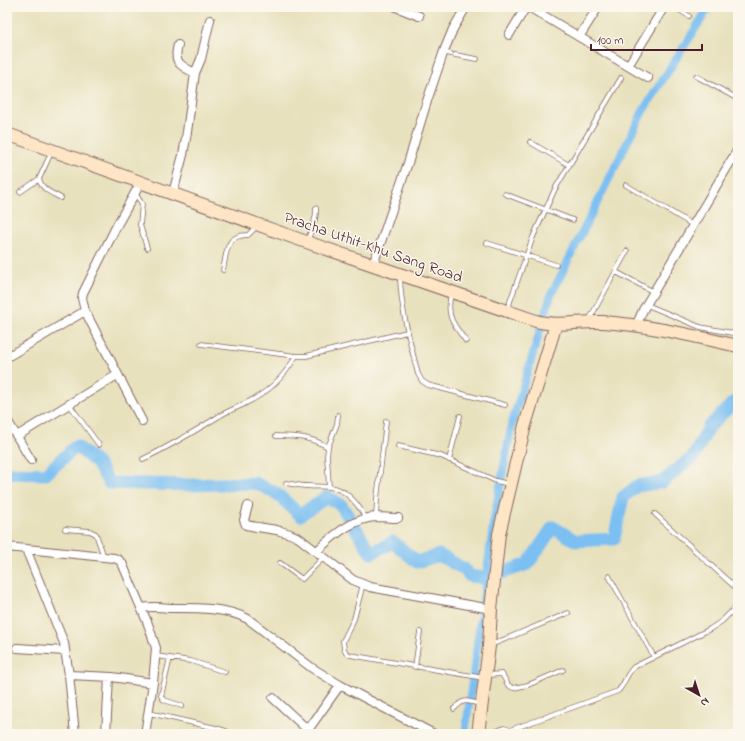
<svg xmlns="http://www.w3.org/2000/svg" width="745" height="741" font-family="'Indie Flower',sans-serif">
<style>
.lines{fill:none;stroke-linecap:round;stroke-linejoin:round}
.canal{stroke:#7bbff2;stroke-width:8}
.river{stroke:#7bbff2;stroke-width:13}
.lane-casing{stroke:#81635e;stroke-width:5.5}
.street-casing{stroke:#81635e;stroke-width:10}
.secondary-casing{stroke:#81635e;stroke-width:14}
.lane{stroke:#fff;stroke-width:4}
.street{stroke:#fff;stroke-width:8}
.secondary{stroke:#fde5c5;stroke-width:12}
.labels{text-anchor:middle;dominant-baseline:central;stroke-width:3;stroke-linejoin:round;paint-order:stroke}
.street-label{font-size:16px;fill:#4a1f2b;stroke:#fbf7ec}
</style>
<rect width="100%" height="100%" fill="#fbf7ec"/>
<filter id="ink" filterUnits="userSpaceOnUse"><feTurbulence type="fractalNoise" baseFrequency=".025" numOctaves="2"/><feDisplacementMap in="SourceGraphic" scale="8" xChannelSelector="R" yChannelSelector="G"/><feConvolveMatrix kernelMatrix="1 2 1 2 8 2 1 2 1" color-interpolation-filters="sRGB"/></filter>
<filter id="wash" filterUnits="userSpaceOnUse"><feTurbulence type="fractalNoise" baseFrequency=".012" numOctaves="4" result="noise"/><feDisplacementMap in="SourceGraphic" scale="16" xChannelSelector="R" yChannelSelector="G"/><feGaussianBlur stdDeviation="0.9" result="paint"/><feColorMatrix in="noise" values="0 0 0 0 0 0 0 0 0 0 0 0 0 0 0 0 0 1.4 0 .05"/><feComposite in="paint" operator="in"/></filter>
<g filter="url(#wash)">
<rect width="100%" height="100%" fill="#e8e1bd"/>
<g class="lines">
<!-- canal -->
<path class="canal" d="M465,734L494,519L512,423L551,295L643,111L709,7"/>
<!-- river -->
<path class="river" d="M7,473L46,474L76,446L97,463L109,483L192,485L255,483L276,493L300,515L327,497L341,505L371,553L393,542L417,562L439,555L464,569L470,576L486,578L528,564L553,527L576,541L614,539L623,497L637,486L662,482L694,456L709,427L733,403L738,400"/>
</g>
</g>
<g filter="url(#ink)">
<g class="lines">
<defs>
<path id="lane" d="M674,7L689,16
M443,52L451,54
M455,55L477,59
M696,76L738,99
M530,142L569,165
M51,153L39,179C42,190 52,193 61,198
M626,185L693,225
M20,192L39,179
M135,193L142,204L140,225L147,248
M505,194L573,220
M307,241C311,231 317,219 316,208
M487,243L556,265
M223,270C227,252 225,235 248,235L257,226
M616,272L654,292
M400,277C401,310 410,342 418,374L422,381L428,385L505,405
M451,293C446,316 452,323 466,341
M647,305L700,327L738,334
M507,310L533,237L555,189L621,78
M589,320L627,251
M201,344L296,356H306L407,332
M69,404L99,445
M276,436C298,437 308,436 328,447L327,456L329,487
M398,446L441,456L496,481L509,484
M328,447L337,424L338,415
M143,459C171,446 195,431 221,415C230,410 239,407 248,402C269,392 284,377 296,356
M449,460L460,416
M286,483C293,484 300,486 307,486C315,487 322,486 329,487C346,488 359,505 366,519
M655,514L738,590
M376,517L377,499L386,421
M65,529L90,531L96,534L104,557
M280,563L302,579L324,557
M609,576L654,657
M363,584L354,619L343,641L344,649L346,653L350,655L484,678
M491,645L568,613
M156,656L191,661L225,672
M170,658L161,696L164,700L182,706
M415,667L420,632
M487,675L502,674L508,685L513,688L528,685L563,670
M454,709C464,698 466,701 480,704
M149,713L216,728L226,731L228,734
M489,734L504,728L510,730
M505,734L510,730L618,691C625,684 626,674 634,667L710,629L722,621L738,605"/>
<path id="street" d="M396,7L419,16
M529,7L648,78
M509,35L526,7
M579,37L598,7
M178,45C173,62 180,66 195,73
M628,66L664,7
M141,182L116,227L83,293L82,298L85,311L142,421
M173,193L183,155L187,132L195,73L201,59L210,20
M373,265L409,160L427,101L444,51L453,29L466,7
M636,326L643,310L738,149
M7,357L85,311
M7,420L31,460
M17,436L117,375
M248,506L244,520L246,525C265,529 283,529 299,538L353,580L370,587L491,609
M7,547L114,558L119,560L122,563L148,624L156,648L153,683L145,734
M26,549L64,643L69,675L75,734
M317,551C332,536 353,518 376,517C383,517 391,518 398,518
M142,608C151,606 161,607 170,608C195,608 225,607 248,619L312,668L340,685L434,734
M17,648L65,651
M69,675L112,677L153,683
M273,698L308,730L340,685
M106,734L109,677"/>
<path id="secondary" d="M7,134L295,238L536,321C557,327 580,321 603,322C648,325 693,336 738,346
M478,734L489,646L491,609L499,534L525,425L556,324"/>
</defs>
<!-- lane casing -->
<use href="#lane" class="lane-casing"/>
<!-- street casing -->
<use href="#street" class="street-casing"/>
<!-- secondary casing -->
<use href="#secondary" class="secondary-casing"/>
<!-- lane -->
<use href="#lane" class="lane"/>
<!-- street -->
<use href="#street" class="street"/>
<!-- secondary -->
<use href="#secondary" class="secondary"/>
</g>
</g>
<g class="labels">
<!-- street labels -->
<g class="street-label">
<text transform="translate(373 248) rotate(19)">Pracha Uthit-Khu Sang Road</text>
</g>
</g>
<!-- margin -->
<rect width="745" height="741" fill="none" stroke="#fbf7ec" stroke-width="24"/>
<!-- north arrow -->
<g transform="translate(699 695) rotate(141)" stroke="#fbf7ec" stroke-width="3" paint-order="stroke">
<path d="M0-3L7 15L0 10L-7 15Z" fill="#4a1f2b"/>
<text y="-6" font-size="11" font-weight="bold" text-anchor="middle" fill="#4a1f2b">N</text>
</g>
<!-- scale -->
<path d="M591 44v6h111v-6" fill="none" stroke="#4a1f2b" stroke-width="2"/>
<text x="597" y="44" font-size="12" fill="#4a1f2b" stroke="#fbf7ec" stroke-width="3" paint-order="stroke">100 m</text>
</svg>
